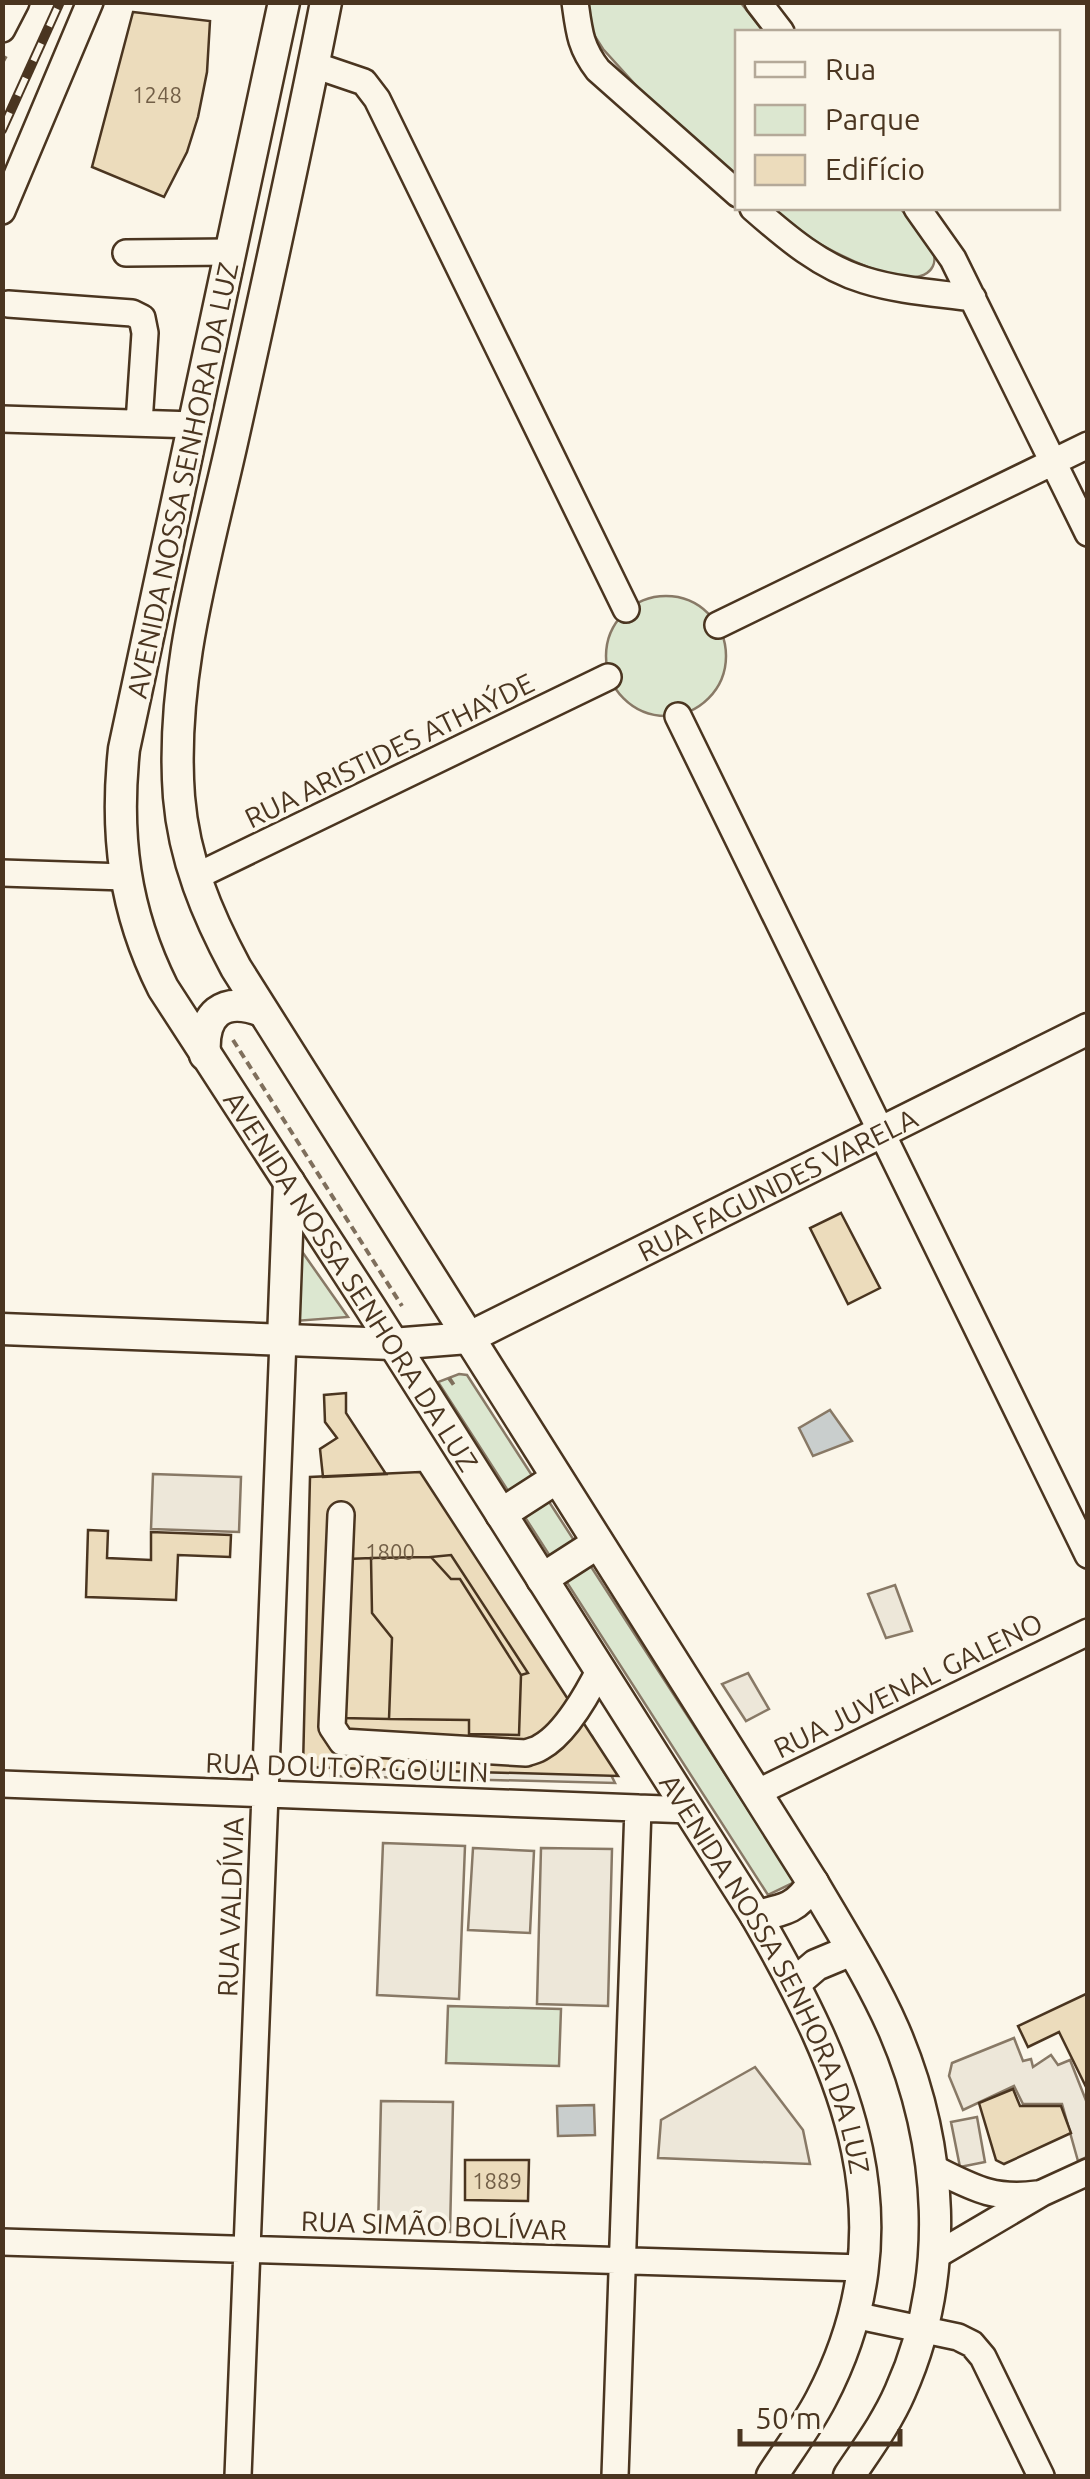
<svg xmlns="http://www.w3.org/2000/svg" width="1090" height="2479" font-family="Ubuntu,sans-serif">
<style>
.green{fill:#dce7d0;stroke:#887966;stroke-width:2.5}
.parking{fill:#ede7d9;stroke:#887966;stroke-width:2.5}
.water{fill:#c9cecd;stroke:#887966;stroke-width:2.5}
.building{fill:#ecdcbc;stroke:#4a3520;stroke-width:2.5}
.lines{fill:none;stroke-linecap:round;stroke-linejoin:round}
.minor-casing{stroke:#4a3520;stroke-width:30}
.major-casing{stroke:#4a3520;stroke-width:35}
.path{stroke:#7f6f5c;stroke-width:4;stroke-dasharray:8 5;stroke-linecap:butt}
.minor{stroke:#fbf6e9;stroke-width:25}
.major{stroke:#fbf6e9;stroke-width:30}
.rail-casing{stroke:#4a3520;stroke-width:10}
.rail{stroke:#fbf6e9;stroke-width:6;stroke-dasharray:19;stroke-linecap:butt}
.labels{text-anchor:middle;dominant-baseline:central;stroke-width:8;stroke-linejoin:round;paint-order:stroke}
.number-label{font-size:22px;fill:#725f47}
.street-label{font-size:28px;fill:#4a3520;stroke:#fbf6e9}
</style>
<rect width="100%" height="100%" fill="#fbf6e9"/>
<!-- green -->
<path class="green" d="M582,3H741L764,32H738L737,177L642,92L603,49L589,27Z
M772,208H900C910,220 928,237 933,252C936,260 934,268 927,273C902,291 819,246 796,229C788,222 780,214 772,208Z
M606 656a60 60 0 1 1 120 0a60 60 0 1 1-120 0Z
M296,1243L348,1317L295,1321Z
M459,1374L467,1375L795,1882L768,1895L438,1382Z
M448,2006L561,2009L559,2066L446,2063Z"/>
<!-- parking -->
<path class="parking" d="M153,1474L241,1477L239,1532L151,1529Z
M895,1585L912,1631L886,1638L868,1594Z
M748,1673L769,1709L746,1721L722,1684Z
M332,1733L592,1736L615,1783L331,1776Z
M383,1843L465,1846L459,1999L377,1995Z
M473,1848L534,1851L530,1933L468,1930Z
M541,1848L612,1849L608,2006L537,2004Z
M1014,2038L1023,2061L1031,2059L1033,2067L1051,2055L1058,2065L1070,2060L1087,2103V2157L1078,2161L1062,2104H1023L1014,2086L963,2110L949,2076L952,2063Z
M755,2067L803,2130L810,2164L658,2158L661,2120Z
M381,2101L453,2102L450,2232L378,2230Z
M977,2117L985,2162L960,2167L951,2122Z"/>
<!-- water -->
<path class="water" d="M830,1410L852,1441L813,1456L799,1428Z
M594,2105L595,2135L558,2136L557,2106Z"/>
<!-- building -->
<path class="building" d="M133,12L210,21L207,72L198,117L187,152L164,197L92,167Z
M841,1213L880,1288L848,1304L810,1228Z
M346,1393V1413L386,1474L323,1477L320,1449L337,1438L325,1422L324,1395Z
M420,1472L618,1776L303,1767L310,1477Z
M88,1530L108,1531L107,1558L151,1560V1532L231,1535L230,1557L178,1555L176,1600L86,1597Z
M451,1555L528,1673L521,1675L460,1579H451L431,1557Z
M431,1557L451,1579H460L521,1675L519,1735L469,1734V1720L389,1719L392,1638L372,1613L371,1558Z
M371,1558L372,1613L392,1638L389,1719L342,1718L347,1559Z
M1088,1993V2091L1059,2032L1028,2047L1018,2026Z
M1013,2089L1020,2106H1061L1071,2133L1004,2164L996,2160L979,2103Z
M465,2160H529L528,2201L465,2200Z"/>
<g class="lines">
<defs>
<path id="minor" d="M575,2C579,31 580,47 598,70L738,194
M758,2L781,32
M2,29L16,2
M314,65L364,82L377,99L626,609
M753,208C786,237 821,267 864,280C899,291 937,293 973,298
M917,208L953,259L1088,533
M2,211L90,2
M126,253L232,252
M8,304L132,313L142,318L145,333L139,423
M2,419L195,425
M718,625L1088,445
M678,716L1088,1555
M2,873L125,877
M195,877L608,677
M341,1515L332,1727L342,1742L526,1753C531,1751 537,1750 541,1747C565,1734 588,1693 600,1669
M2,1784L690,1810
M756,1793L1088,1632
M933,2168C972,2187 992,2200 1037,2194
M2,2242L863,2268
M935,2256L1042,2193L1088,2172
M854,2315L958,2337L972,2344L983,2357L1041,2476
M238,2476L283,1340
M615,2476L638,1808"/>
<g id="major">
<path id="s1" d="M284,2L124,749C115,835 124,910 163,988L370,1307L756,1916C847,2073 913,2223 821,2399C807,2426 788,2451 772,2476"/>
<path d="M326,2C297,151 264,299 231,447C205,562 170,678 179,797C184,859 207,914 236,968L813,1883C841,1931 871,1978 894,2030C943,2144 952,2276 900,2392C887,2422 867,2449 849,2476"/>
<path d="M205,1055C202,1014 222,996 262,1011"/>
<path id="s2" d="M2,1329L392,1344L468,1338L1088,1029"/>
<path d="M283,1340L289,1182"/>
<path d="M501,1514L557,1478"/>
<path d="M542,1579L598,1543"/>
<path d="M756,1916C785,1910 797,1908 813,1883"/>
<path d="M795,1983L816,1965L852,1950"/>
</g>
</defs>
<!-- minor casing -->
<use href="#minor" class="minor-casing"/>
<!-- major casing -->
<use href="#major" class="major-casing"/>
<!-- path -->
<path class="path" d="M2,63L8,52
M233,1040L402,1306
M449,1378L456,1388"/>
<!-- minor -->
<use href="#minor" class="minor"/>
<!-- major -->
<use href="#major" class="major"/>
<defs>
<path id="rail" d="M2,130L60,2"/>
</defs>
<!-- rail casing -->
<use href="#rail" class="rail-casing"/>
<!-- rail -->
<use href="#rail" class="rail"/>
</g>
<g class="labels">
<!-- number labels -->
<g class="number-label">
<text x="157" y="94">1248</text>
<text x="390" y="1551">1800</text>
<text x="497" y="2180">1889</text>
</g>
<!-- street labels -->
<g class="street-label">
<text transform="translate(182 480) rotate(-78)">AVENIDA NOSSA SENHORA DA LUZ</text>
<text transform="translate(389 750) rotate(-26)">RUA ARISTIDES ATHAÝDE</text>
<text stroke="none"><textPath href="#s2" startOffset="812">RUA FAGUNDES VARELA</textPath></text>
<text stroke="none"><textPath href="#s1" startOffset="1358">AVENIDA NOSSA SENHORA DA LUZ</textPath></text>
<text transform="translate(908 1685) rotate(-26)">RUA JUVENAL GALENO</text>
<text transform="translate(347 1767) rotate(2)">RUA DOUTOR GOULIN</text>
<text transform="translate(230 1907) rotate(-88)">RUA VALDÍVIA</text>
<text stroke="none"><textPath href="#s1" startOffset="2168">AVENIDA NOSSA SENHORA DA LUZ</textPath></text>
<text transform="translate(434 2225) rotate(2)">RUA SIMÃO BOLÍVAR</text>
</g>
</g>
<!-- border -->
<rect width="1090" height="2479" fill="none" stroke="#4a3520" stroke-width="10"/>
<!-- legend -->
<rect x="735" y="30" width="325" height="180" fill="#fbf6e9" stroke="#b4a999" stroke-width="2.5"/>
<rect x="755" y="62" width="50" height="15" fill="#fbf6e9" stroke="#b4a999" stroke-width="2.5"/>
<text x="825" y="80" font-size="30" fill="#4a3520">Rua</text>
<rect x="755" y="105" width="50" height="30" fill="#dce7d0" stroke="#b4a999" stroke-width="2.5"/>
<text x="825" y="130" font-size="30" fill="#4a3520">Parque</text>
<rect x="755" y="155" width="50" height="30" fill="#ecdcbc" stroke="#b4a999" stroke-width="2.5"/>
<text x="825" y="180" font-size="30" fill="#4a3520">Edifício</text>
<!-- scale -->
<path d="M740 2429v15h160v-15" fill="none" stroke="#4a3520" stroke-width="5"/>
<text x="755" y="2429" font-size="30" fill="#4a3520" stroke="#fbf6e9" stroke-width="8" paint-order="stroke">50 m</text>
</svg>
